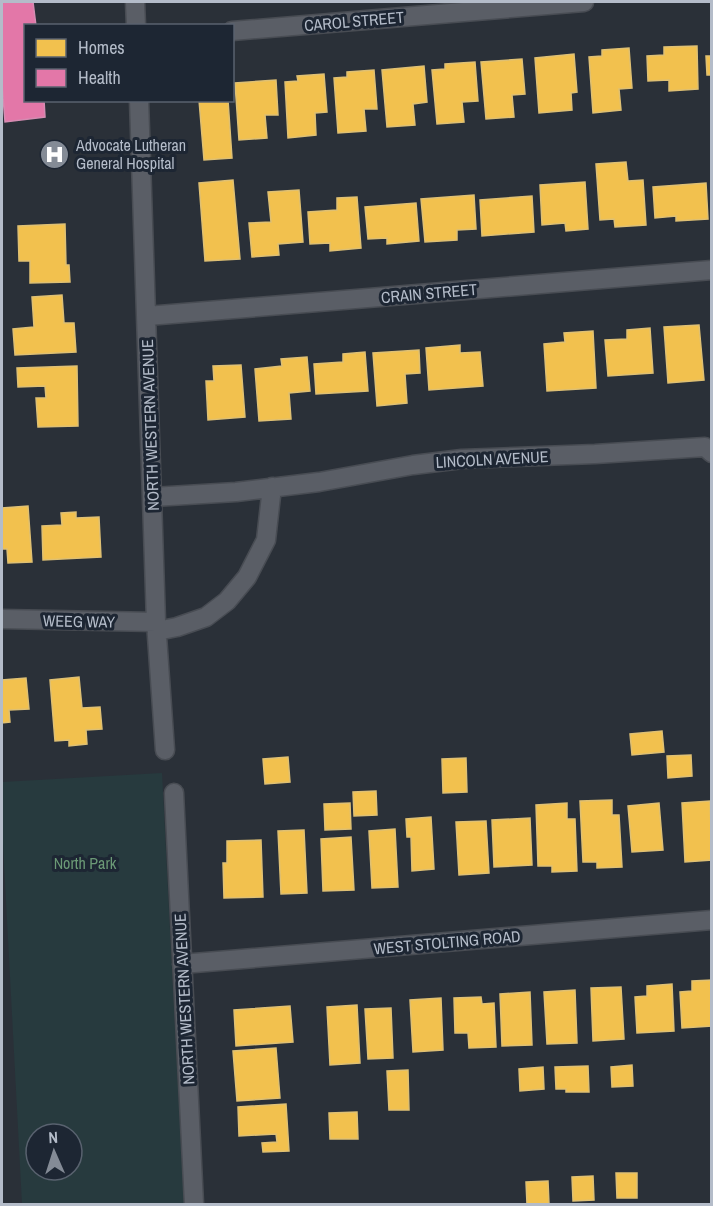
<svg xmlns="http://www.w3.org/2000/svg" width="713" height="1206" font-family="'Archivo Narrow',sans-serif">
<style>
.green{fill:#273a3e;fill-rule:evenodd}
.homes{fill:#f2c14e;stroke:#dfc073;stroke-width:1.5}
.health{fill:#e377a8;stroke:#d58cb2;stroke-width:1.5}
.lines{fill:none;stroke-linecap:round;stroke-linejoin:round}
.minor-casing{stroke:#484c53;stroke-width:21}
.minor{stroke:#5a5e66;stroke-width:18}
.labels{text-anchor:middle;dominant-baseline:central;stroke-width:6;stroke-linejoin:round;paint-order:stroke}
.street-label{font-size:16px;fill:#b4bcc9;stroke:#1d2633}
.poi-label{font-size:16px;fill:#b4bcc9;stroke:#1d2633;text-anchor:start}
.park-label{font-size:16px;fill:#6b9a76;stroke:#1d2633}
</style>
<rect width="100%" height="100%" fill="#2a3038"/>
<!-- green -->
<path class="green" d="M162,773L184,1204H22L2,825V782ZM36,1134H72V1170H36Z"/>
<!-- homes -->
<path class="homes" d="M697,46L698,89L669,91V80L648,81L647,56L664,55V47Z
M629,48L632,88L619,89L621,110L593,113L589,57L602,56V50Z
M574,54L577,92L571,93L572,110L539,113L535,58Z
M706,56H712V75H707Z
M522,59L525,94L512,95L514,117L486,119L481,62Z
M475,62L478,101L462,102L464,122L437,124L432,70L445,69V64Z
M424,66L427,102L413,104L415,125L387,127L382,70Z
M374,70L377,109H364L366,131L338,133L334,78L347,77V72Z
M324,74L327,112L315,113L316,135L288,138L285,82L298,81L297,76Z
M276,80L278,115H265L267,138L239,140L235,83Z
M199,100H228L232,158L204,160Z
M626,162L628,181L643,180L646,225L615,227L614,219L600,220L596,164Z
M233,180L240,259L205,261L199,183Z
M585,182L588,229L566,231L565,223L542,225L540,185Z
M706,183L708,219L676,221V216L655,218L653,187Z
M299,190L303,242L278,244L279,255L252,257L249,223L271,222L268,192Z
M474,195L476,229L457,230V240L425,242L421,199Z
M532,196L534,232L482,236L480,200Z
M357,197L361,248L330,251V243L310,244L308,212L337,210V198Z
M416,203L419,241L387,244V238L368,239L365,207Z
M65,224L66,265H69L70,282L30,283V261H19L18,226Z
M62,295L64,323H74L76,352L15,355L13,329L34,327L32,297Z
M699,325L704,380L668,383L664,327Z
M650,328L653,373L608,376L605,340L627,339V330Z
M593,331L596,388L547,391L544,344L565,342L564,333Z
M460,345V353L480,352L483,386L429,390L426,348Z
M419,350L420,373L405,374L407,403L377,406L373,353Z
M365,352L368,391L316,394L314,364L343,362V354Z
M307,357L310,391L289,393L291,419L259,421L255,369L282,366L281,359Z
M241,365L245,417L208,420L206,381H214L213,366Z
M77,366L78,426L38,427L36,398H46L45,386L18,387L17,368Z
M28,506L32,562L8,563L7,549H2V508Z
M76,512V518L99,517L101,557L43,560L42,526L62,525L61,513Z
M79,677L82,708L100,707L102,729L86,730L87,744L69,746V740L55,741L50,680Z
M26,678L29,709L9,710L10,722L2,723V680Z
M662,731L664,752L632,755L630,734Z
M691,755L692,776L668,778L667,756Z
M288,757L290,782L265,784L263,759Z
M466,758L467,792L443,793L442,759Z
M376,791L377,815L354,816L353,792Z
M612,800V815H619L622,867L597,868V862H583L580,801Z
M710,801L712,860L685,862L682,803Z
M350,803L351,829L325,830L324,804Z
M567,803V819H575L577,871L552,872V866H538L536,805Z
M659,803L663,850L632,852L628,806Z
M431,817L434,869L412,871L411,837H407L406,819Z
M530,818L532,865L494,867L492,820Z
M486,821L489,873L459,875L456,822Z
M395,829L398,887L372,888L369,831Z
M304,830L307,893L281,894L278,831Z
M351,837L354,890L323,891L321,839Z
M261,840L263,897L224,898L223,863H227V841Z
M712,980V1026L682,1028L680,992L692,991V981Z
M672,984L674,1031L637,1033L635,997L647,996V986Z
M621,987L624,1039L593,1041L591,988Z
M575,990L577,1043L547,1044L544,992Z
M530,992L532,1045L502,1046L500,994Z
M481,997L482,1004L494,1003L496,1047L469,1048L468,1033H455L454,998Z
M441,998L443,1050L413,1052L410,1000Z
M357,1005L360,1063L330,1065L327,1007Z
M290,1006L293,1042L236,1046L234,1010Z
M391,1008L393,1058L368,1059L365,1009Z
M276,1048L280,1098L237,1101L233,1051Z
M632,1065L633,1086L612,1087L611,1067Z
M588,1066L589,1092H566V1089H556L555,1067Z
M543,1067L544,1089L520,1091L519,1069Z
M408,1070L409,1110H389L387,1071Z
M286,1104L289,1151L263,1152L262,1143L277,1142L276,1134L239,1136L238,1107Z
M357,1112L358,1139H330L329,1113Z
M616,1173H637V1198H617Z
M593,1176L594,1200L573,1201L572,1177Z
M548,1181L549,1204H527L526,1182Z"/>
<!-- health -->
<path class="health" d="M2,2H33L36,26H26V100H44L45,117L5,122L2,84Z"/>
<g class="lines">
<defs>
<path id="minor" d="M135,2L136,26
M232,31L584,2
M139,100L156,622L165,750
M147,316L712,270
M153,497L236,492L319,482L413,465L462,459L595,454L705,447L712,453
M2,619L156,622
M157,631L177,627L206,617L227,601L247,577L266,540L272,487
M174,793L194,1204
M182,964L712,920"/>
</defs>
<!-- minor casing -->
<use href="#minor" class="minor-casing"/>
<!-- minor -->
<use href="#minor" class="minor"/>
</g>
<!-- icons -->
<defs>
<symbol id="hospital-disc" viewBox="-11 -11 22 22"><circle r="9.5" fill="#848b96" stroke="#1d2633"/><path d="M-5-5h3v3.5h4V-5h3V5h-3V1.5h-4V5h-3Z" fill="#fff"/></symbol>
</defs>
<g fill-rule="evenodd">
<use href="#hospital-disc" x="38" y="138" width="33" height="33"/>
</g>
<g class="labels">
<!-- street labels -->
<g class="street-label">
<text transform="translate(354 21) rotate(-5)">CAROL STREET</text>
<text transform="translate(429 293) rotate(-5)">CRAIN STREET</text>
<text transform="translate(150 425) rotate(-92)">NORTH WESTERN AVENUE</text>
<text transform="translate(492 459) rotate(-3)">LINCOLN AVENUE</text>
<text transform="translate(79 621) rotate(1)">WEEG WAY</text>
<text transform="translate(447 942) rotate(-5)">WEST STOLTING ROAD</text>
<text transform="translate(184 999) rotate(-93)">NORTH WESTERN AVENUE</text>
</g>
<!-- poi labels -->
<g class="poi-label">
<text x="76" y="145">Advocate Lutheran<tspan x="76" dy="18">General Hospital</tspan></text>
</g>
<!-- park labels -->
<g class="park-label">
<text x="85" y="863">North Park</text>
</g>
</g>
<!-- border -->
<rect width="713" height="1206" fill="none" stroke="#b4bcc9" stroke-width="6"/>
<!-- legend -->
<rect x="24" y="24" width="210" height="78" fill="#1d2633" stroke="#59626f" stroke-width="1.5"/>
<rect x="36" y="39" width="30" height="18" fill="#f2c14e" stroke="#59626f" stroke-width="1.5"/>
<text x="78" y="54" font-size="18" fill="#b4bcc9">Homes</text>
<rect x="36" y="69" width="30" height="18" fill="#e377a8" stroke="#59626f" stroke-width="1.5"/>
<text x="78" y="84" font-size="18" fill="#b4bcc9">Health</text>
<!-- north arrow -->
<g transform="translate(54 1152) rotate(357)"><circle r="28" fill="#1d2633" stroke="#59626f" stroke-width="1.5"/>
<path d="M0-4.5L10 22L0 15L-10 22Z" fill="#848b96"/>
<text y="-9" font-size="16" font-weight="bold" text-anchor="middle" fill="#b4bcc9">N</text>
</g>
</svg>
